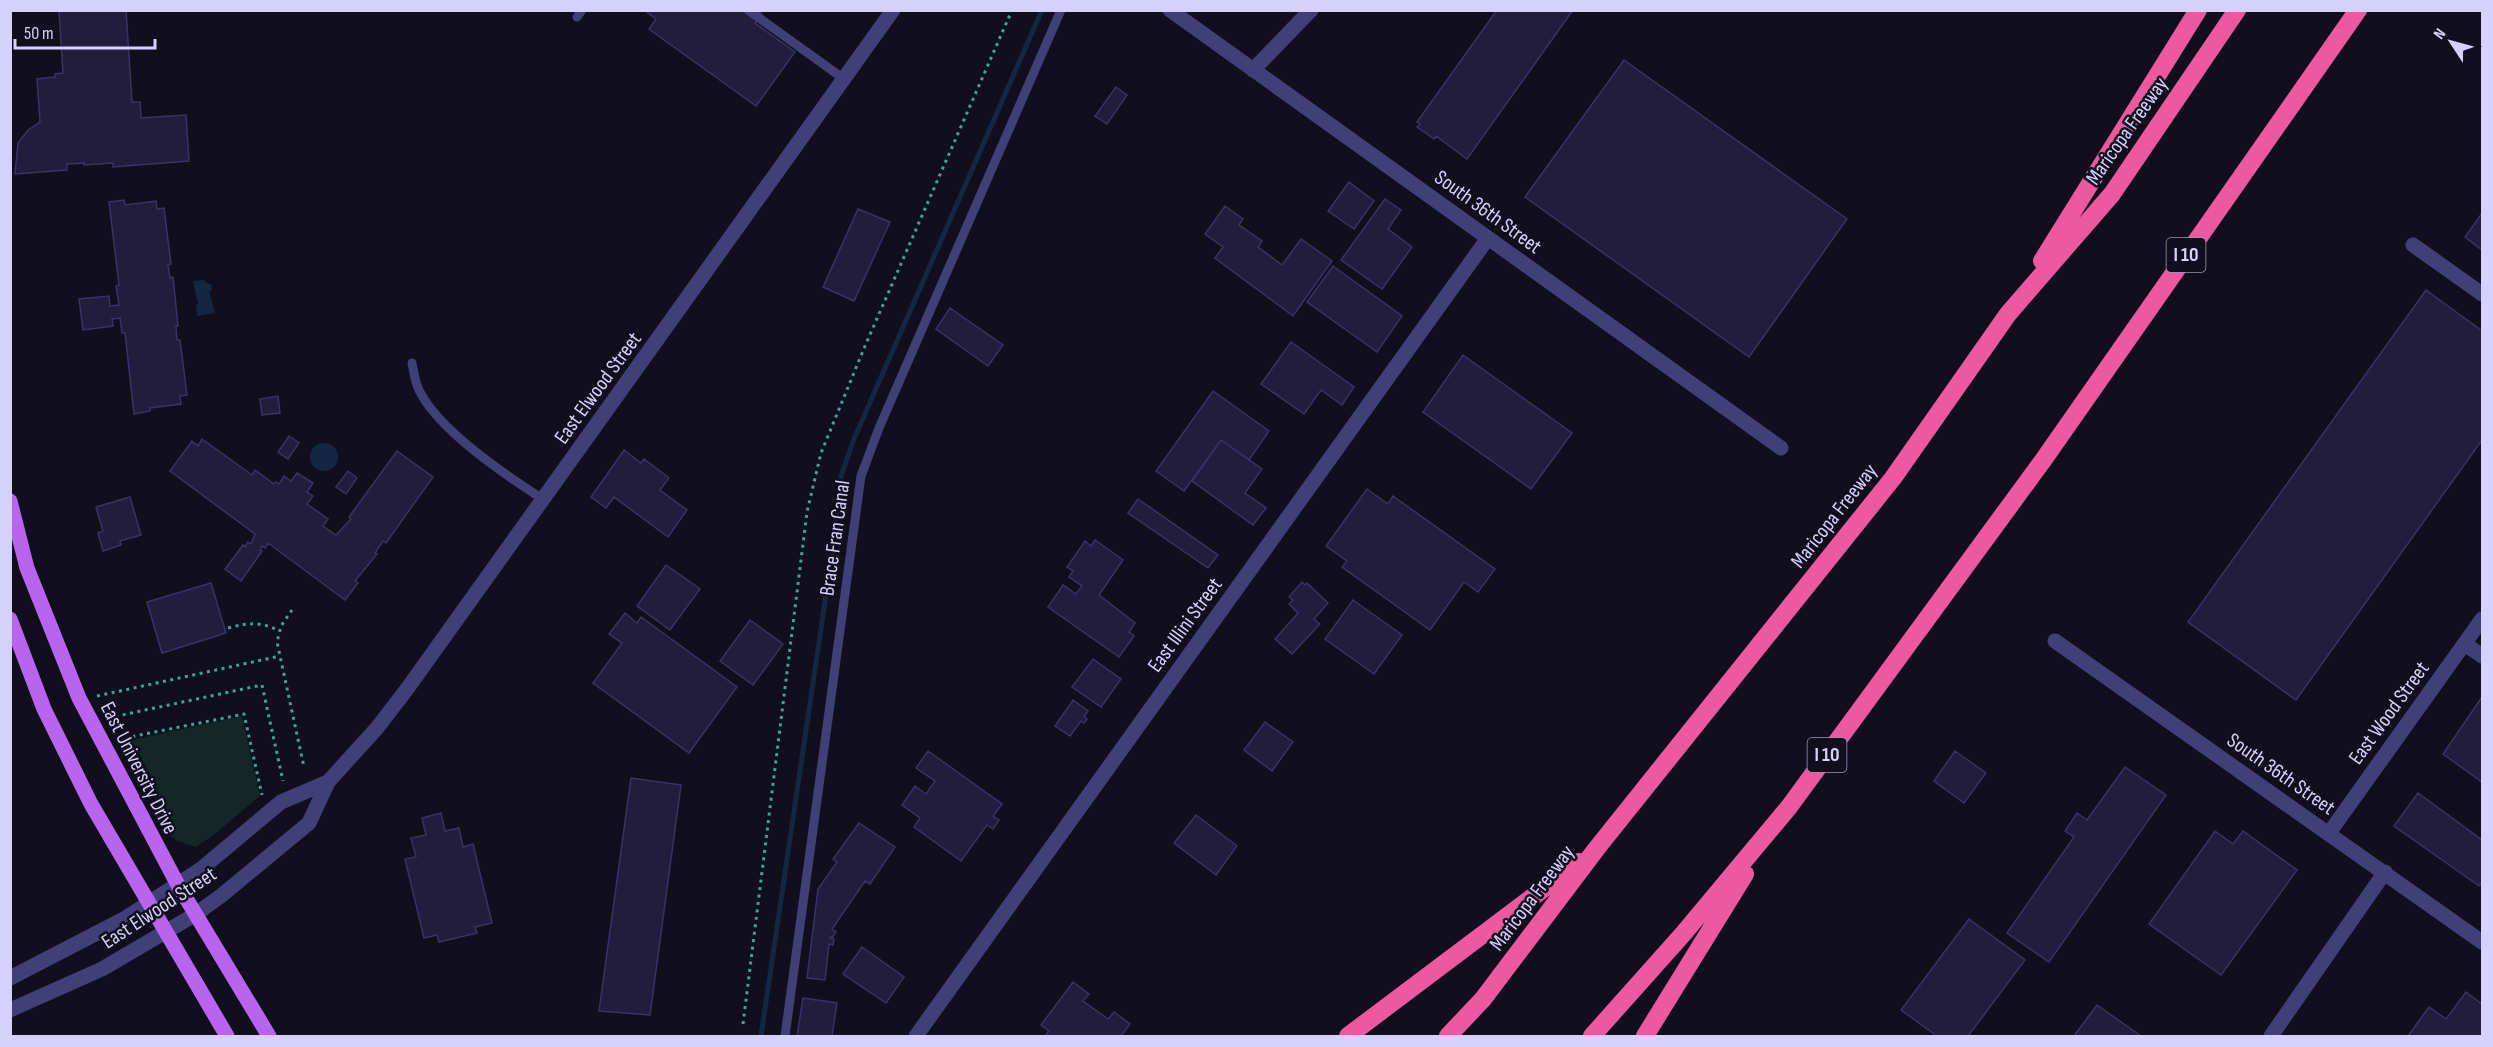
<svg xmlns="http://www.w3.org/2000/svg" width="2493" height="1047" font-family="'Sofia Sans Condensed',sans-serif">
<style>
.green{fill:#122726}
.water{fill:#142742}
.lines{fill:none;stroke-linecap:round;stroke-linejoin:round}
.stream{stroke:#142742;stroke-width:5}
.building{fill:#231d3d;stroke:#3b3166;stroke-width:1.5}
.path{stroke:#3ba49d;stroke-width:3;stroke-dasharray:3 4.5;stroke-linecap:butt}
.lane{stroke:#403f78;stroke-width:9}
.street{stroke:#403f78;stroke-width:15}
.primary{stroke:#b964ee;stroke-width:15}
.highway{stroke:#ec59a1;stroke-width:18}
.labels{text-anchor:middle;dominant-baseline:central;stroke-width:5;stroke-linejoin:round;paint-order:stroke}
.shield{fill:#110f1e;stroke:#9a97b8;stroke-width:1.5}
.shield-label{font-size:20px;font-weight:bold;fill:#d5d1fa}
.street-label{font-size:21px;fill:#d5d1fa;stroke:#110f1e}
</style>
<rect width="100%" height="100%" fill="#110f1e"/>
<!-- green -->
<path class="green" d="M242,716L260,796L216,833L196,847L177,841L169,834L147,779L151,776L134,744L130,746L127,741Z"/>
<!-- water -->
<path class="water" d="M204,280L206,283L211,284L212,290L209,291L215,313L197,316L196,305L198,304L193,281Z
M310 457a14 14 0 1 1 28 0a14 14 0 1 1-28 0Z"/>
<g class="lines">
<!-- stream -->
<path class="stream" d="M761,1036L838,513L841,476L854,439L1042,10"/>
</g>
<!-- building -->
<path class="building" d="M59,10H126L132,102H140L141,118L186,115L189,161L113,167V163L84,165V163L67,164V170L15,174L18,143L28,130L40,122L37,79L55,77V74L63,73Z
M644,10H757L762,14L755,23L795,52L756,106L649,29L656,19Z
M1497,10H1573L1467,159L1436,136L1434,139L1417,127L1420,124L1417,122Z
M1624,60L1847,219L1749,357L1525,197Z
M1116,87L1127,95L1107,124L1095,116Z
M1349,182L1374,201L1354,229L1328,211Z
M1385,199L1401,210L1388,229L1412,247L1382,289L1341,260Z
M124,200L125,205L156,201L157,209L164,208L171,264L168,265L170,278L173,277L178,326H176L177,340H180L187,395L180,396L181,404L150,408V411L134,414L125,333H122L120,318L112,319L113,326L83,330L79,299L109,296L110,306L119,305L116,286L119,285L109,202Z
M1225,206L1243,219L1239,225L1262,241L1258,247L1282,265L1301,239L1332,261L1293,316L1215,258L1223,247L1205,234Z
M858,209L890,222L854,301L823,287Z
M2482,213V250L2465,237Z
M1333,266L1402,316L1377,352L1307,302Z
M2426,290L2482,331V440L2296,700L2188,622Z
M950,308L1003,345L988,366L936,329Z
M1291,342L1354,387L1342,405L1321,390L1304,414L1261,384Z
M1463,355L1572,433L1531,489L1423,412Z
M1213,391L1269,431L1249,460L1221,440L1184,491L1156,471Z
M278,396L280,413L262,415L260,399Z
M289,436L299,443L288,459L278,452Z
M202,439L252,475L255,470L274,484L276,482L279,484L284,476L291,481L297,473L313,483L307,492L313,496L307,504L328,519L323,526L336,535L351,519L349,517L397,451L433,477L386,543L383,541L375,553L377,554L355,581L358,583L345,600L268,543L265,548L262,546L260,550L262,551L241,581L225,569L243,545L245,547L248,542L251,544L255,534L170,471L192,441L198,446Z
M1221,440L1262,469L1245,493L1266,508L1253,525L1192,481Z
M624,450L641,463L644,459L669,478L660,490L687,510L668,537L614,497L606,508L591,497Z
M348,471L357,478L346,494L336,487Z
M1367,489L1388,504L1393,496L1495,569L1478,592L1464,582L1430,630L1342,567L1347,561L1326,546Z
M130,497L141,535L120,541L121,545L103,551L98,533L103,531L96,507Z
M1138,499L1218,555L1208,568L1128,513Z
M1095,540L1123,560L1099,595L1135,623L1129,632L1134,636L1119,657L1048,607L1063,585L1076,594L1082,586L1069,577L1073,571L1067,567L1085,541L1091,546Z
M666,565L700,589L670,630L637,606Z
M1302,582L1305,585L1307,583L1328,603L1314,619L1320,624L1292,654L1275,639L1298,613L1289,604L1293,600L1289,597Z
M211,583L226,633L162,653L147,602Z
M1353,600L1402,635L1374,674L1325,639Z
M625,613L637,623L641,617L737,687L689,753L593,683L622,643L609,634Z
M750,620L783,644L753,685L720,661Z
M1093,659L1121,679L1101,707L1072,687Z
M2482,697V782L2443,754Z
M1073,700L1088,711L1084,716L1087,719L1084,723L1081,721L1070,736L1055,726Z
M1265,722L1293,742L1272,771L1244,750Z
M928,751L1002,804L993,816L999,820L993,829L987,825L961,861L914,827L920,818L902,805L915,786L926,794L935,781L916,768Z
M1955,751L1986,773L1964,803L1934,781Z
M2125,767L2166,795L2049,962L2007,933L2074,837L2065,831L2077,813L2087,820Z
M631,778L681,785L650,1015L599,1011Z
M2418,793L2482,840V885L2480,884L2479,886L2394,826Z
M441,813L445,831L459,828L463,847L473,844L492,923L475,927L477,933L439,942L437,935L424,938L405,859L416,857L411,838L426,835L422,818Z
M1196,815L1237,846L1216,875L1174,843Z
M859,823L895,847L870,884L865,881L832,929L836,932L832,938L830,937V938L834,939L833,945L829,944L825,980L807,978L818,889L837,862L833,859Z
M2215,831L2233,844L2243,831L2297,870L2221,975L2149,924Z
M1969,919L2025,960L1968,1036H1937L1901,1010Z
M862,947L904,977L886,1003L843,974Z
M1073,982L1089,994L1083,1001L1108,1019L1114,1012L1130,1024L1121,1036H1045L1049,1031L1041,1025Z
M2466,992L2482,1004V1036H2408L2429,1007L2446,1019Z
M803,998L837,1003L832,1036H797Z
M2097,1005L2141,1036H2074Z"/>
<g class="lines">
<!-- path -->
<path class="path" d="M292,610L281,626L277,642L304,767
M228,628C247,623 261,621 279,631
M97,696L280,656
M108,718L262,685L283,781
M125,738L244,714L262,795
M743,1024L807,512L821,453L865,346L1012,10"/>
<!-- lane -->
<path class="lane" d="M748,10L844,79
M577,17L582,10
M412,363C414,373 415,382 419,390C438,430 507,476 544,500
M785,1036L861,476L879,428L1061,10"/>
<!-- street -->
<path class="street" d="M1170,10L1781,448
M1253,70L1311,10
M2413,245L2482,294
M2055,641L2482,942
M2465,644L2482,656
M2329,833L2482,619
M10,978L124,919L201,869L281,802L328,782
M10,1010L102,969L196,914L222,895L309,823L328,782L377,728L407,689L893,10
M916,1036L1488,238
M2271,1036L2385,872"/>
<!-- primary -->
<path class="primary" d="M10,501L27,568L79,698L178,885L269,1036
M10,619L44,709L91,804L227,1036"/>
<!-- highway -->
<path class="highway" d="M2042,261L2198,10
M1348,1036L1579,862
M1448,1036L1483,999L1597,848L1893,478L2008,314L2112,194L2237,10
M1592,1036L1683,934L1789,807L2044,459L2358,10
M1645,1036L1745,874"/>
</g>
<g class="labels">
<!-- shield labels -->
<g class="shield">
<rect x="2166.5" y="238" width="39" height="34" rx="4.5"/>
<rect x="1807.5" y="738" width="39" height="34" rx="4.5"/>
</g>
<g class="shield-label">
<text x="2186" y="255">I 10</text>
<text x="1827" y="755">I 10</text>
</g>
<!-- street labels -->
<g class="street-label">
<text transform="translate(2127 131) rotate(-55)">Maricopa Freeway</text>
<text transform="translate(1488 212) rotate(36)">South 36th Street</text>
<text transform="translate(598 388) rotate(-54)">East Elwood Street</text>
<text transform="translate(1834 516) rotate(-52)">Maricopa Freeway</text>
<text transform="translate(835 538) rotate(-82)">Brace Fran Canal</text>
<text transform="translate(1185 625) rotate(-54)">East Illini Street</text>
<text transform="translate(2389 713) rotate(-54)">East Wood Street</text>
<text transform="translate(139 768) rotate(63)">East University Drive</text>
<text transform="translate(2281 774) rotate(35)">South 36th Street</text>
<text transform="translate(1532 898) rotate(-53)">Maricopa Freeway</text>
<text transform="translate(159 908) rotate(-33)">East Elwood Street</text>
</g>
</g>
<!-- border -->
<rect width="2493" height="1047" fill="none" stroke="#d5d1fa" stroke-width="24"/>
<!-- north arrow -->
<g transform="translate(2451 42) rotate(306)" stroke="#110f1e" stroke-width="4.5" paint-order="stroke">
<path d="M0-4.5L10 22L0 15L-10 22Z" fill="#d5d1fa"/>
<text y="-9" font-size="16" font-weight="bold" text-anchor="middle" fill="#d5d1fa">N</text>
</g>
<!-- scale -->
<path d="M15 39v9h140v-9" fill="none" stroke="#d5d1fa" stroke-width="3"/>
<text x="24" y="39" font-size="18" fill="#d5d1fa" stroke="#110f1e" stroke-width="4.5" paint-order="stroke">50 m</text>
</svg>
